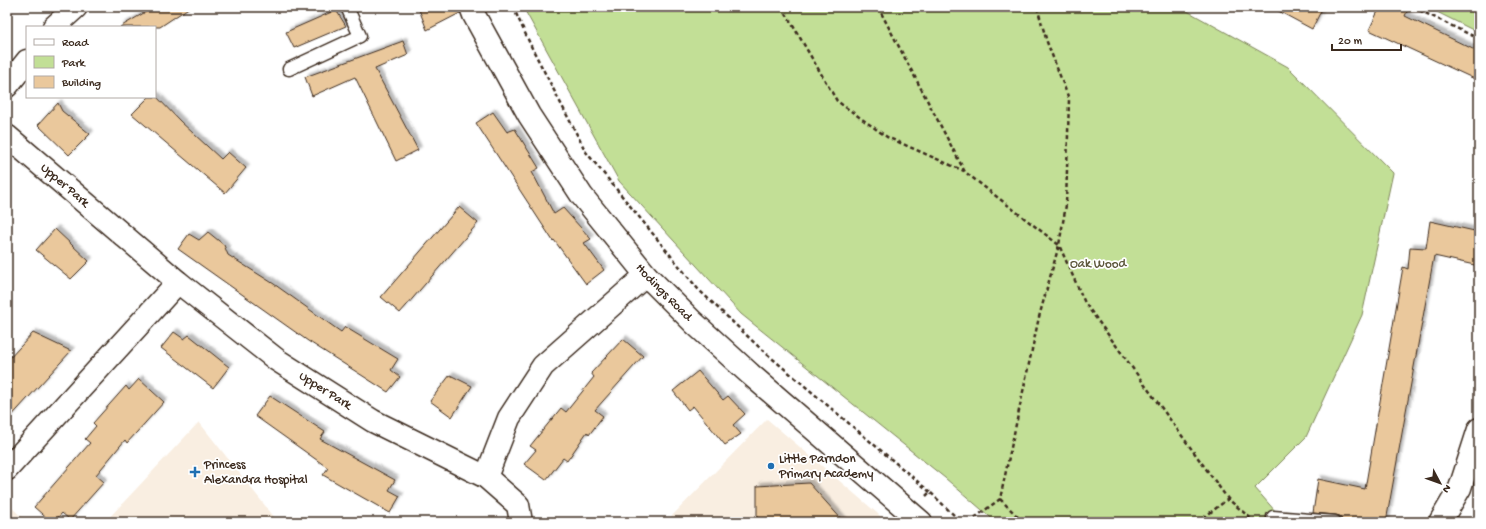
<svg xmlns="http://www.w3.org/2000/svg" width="1486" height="529" font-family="'Gochi Hand',sans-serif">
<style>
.built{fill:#f9eee1}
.green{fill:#c2df96;stroke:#7e845a}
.building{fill:#eac89c;stroke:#3b2a1e;filter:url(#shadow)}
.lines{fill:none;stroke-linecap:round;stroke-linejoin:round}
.lane-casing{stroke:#3b2a1e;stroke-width:15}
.street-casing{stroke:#3b2a1e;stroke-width:25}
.path{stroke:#3b2a1e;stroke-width:2.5;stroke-dasharray:4 3;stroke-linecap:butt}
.lane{stroke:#fff;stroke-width:12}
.street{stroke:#fff;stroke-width:22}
.poi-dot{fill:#1f6fb2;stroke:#fff;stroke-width:1.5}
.labels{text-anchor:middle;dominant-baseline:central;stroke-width:3.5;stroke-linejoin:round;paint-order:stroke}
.street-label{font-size:13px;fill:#3b2a1e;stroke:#fff}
.park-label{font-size:13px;fill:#5d573c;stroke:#fff}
.poi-label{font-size:13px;fill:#3b2a1e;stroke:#fff;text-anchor:start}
</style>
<defs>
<filter id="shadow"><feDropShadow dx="3.5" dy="-3.5" stdDeviation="1" flood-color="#0004"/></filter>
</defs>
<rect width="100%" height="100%" fill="#fff"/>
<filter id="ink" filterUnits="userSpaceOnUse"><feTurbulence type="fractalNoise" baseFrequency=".025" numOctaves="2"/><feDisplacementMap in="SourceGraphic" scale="8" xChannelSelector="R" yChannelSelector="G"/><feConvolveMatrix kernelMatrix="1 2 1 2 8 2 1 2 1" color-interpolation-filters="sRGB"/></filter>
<g filter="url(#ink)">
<!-- built -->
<path class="built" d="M767,419L877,513L886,522H666Z
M199,422L278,522H105Z
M7,503L27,522H7Z"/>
<!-- green -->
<path class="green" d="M523,7H1180L1288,67L1393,173L1362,315L1306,437L1255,488L1276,512V522H996L945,478L741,314L619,181Z
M1427,7H1479V33Z"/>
<!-- building -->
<path class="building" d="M154,7H190L160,27H120Z
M418,7H459L460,13L427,30Z
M1271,7H1323L1312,29Z
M1380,7H1409L1405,16L1479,52V81L1369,30Z
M336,10L346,26L294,48L286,32Z
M403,41L408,55L375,69L418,150L396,161L355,77L312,96L305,77Z
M155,95L180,121L221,159L228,152L246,168L225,193L132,114L149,97H155Z
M58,103L62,111L90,134L69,155L38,125Z
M493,112L507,132L515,129L539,168L532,172L554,214L563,208L591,239L584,243L604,270L586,284L554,240L553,241L476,123Z
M459,207L478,223L400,313L381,297Z
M1430,221L1479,232V266L1434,256L1386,522H1352L1342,520L1340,516L1336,515L1313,513L1318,479L1365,489L1403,267L1408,269L1410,247L1426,248Z
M55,229L89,261L71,279L36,250Z
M208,232L224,245L228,255L274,284L341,332L345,327L398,359L391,370L400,377L388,392L308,341L178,249L189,234L199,240Z
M174,332L184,339L189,335L229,367L213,388L161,348Z
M33,333L71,351L7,421V361Z
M623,339L643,356L595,410L603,416L589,435L587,432L567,461L563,458L546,480L524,464L536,450L530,446L561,408L566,412L594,377L591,373Z
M698,371L723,400L728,396L745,414L733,425L741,434L725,445L693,406L688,410L673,391Z
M450,375L472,386L452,417L430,401Z
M139,379L164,402L127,443L125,440L96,475L104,482L70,520L62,513L54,522H51L34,507L90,443L85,439L96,426L93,423L126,386L129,390Z
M270,396L325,432L320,439L395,480L389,490L400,496L390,513L323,475L328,468L255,416Z
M809,483L844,522H757V486Z"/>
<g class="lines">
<defs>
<path id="lane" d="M289,69L360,36L347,7
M1273,517L1335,522"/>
<g id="street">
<path id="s1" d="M471,7L474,15L529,115L582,196L646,275L693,322L750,374L921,522"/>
<path d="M54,27L76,7"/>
<path d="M7,86L27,61"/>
<path id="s2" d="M7,136L178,282L277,360L373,421L486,477L518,505L521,522"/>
<path d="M7,469L178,282"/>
<path d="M486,477L509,418L543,366L646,275"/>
<path d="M1440,522L1460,488L1479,429"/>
</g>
</defs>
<!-- lane casing -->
<use href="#lane" class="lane-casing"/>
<!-- street casing -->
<use href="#street" class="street-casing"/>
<!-- path -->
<path class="path" d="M513,7L532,48L586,152L698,289L761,349L930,492
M782,7L837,101L887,137L964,171
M878,7L965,172L1059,245L1085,303L1228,499L1255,522
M1413,7L1479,39
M926,496L930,492L961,522
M1000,499L1023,522
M969,522L1000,499L1039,317L1059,245L1066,205L1069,99L1047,42L1037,7
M1198,522L1228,499"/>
<!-- lane -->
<use href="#lane" class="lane"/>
<!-- street -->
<use href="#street" class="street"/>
</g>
</g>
<!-- markers -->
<g class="poi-dot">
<circle cx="771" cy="466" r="4"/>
<path d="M193 466h4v4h4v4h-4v4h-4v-4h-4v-4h4z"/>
</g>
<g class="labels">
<!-- street labels -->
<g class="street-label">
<text stroke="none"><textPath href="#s2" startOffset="76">Upper Park</textPath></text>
<text stroke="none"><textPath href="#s1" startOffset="346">Hodings Road</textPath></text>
<text stroke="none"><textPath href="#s2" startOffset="408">Upper Park</textPath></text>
</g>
<!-- park labels -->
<g class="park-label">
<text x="1098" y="264">Oak Wood</text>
</g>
<!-- poi labels -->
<g class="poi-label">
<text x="779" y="459">Little Parndon<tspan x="779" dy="15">Primary Academy</tspan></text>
<text x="204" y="465">Princess<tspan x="204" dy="15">Alexandra Hospital</tspan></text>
</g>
</g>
<!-- margin -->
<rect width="1486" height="529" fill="none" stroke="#fff" stroke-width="24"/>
<rect x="12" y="12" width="1462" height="505" fill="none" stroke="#3b2a1e" stroke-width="1.5" filter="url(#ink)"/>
<!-- legend -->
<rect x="26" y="26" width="130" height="72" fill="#ffffff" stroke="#b1aaa5"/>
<rect x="34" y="39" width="20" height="6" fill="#ffffff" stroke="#b1aaa5"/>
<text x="62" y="46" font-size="12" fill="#3b2a1e">Road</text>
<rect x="34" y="56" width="20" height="12" fill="#c2df96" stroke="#b1aaa5"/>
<text x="62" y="66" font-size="12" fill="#3b2a1e">Park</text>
<rect x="34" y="76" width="20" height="12" fill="#eac89c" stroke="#b1aaa5"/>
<text x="62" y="86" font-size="12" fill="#3b2a1e">Building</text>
<!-- north arrow -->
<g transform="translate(1440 483) rotate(131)" stroke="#ffffff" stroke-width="3" paint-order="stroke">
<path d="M0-3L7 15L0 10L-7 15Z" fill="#3b2a1e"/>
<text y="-6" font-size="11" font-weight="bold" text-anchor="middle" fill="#3b2a1e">N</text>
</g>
<!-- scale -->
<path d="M1332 44v6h69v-6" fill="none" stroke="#3b2a1e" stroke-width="2"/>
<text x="1338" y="44" font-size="12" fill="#3b2a1e" stroke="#ffffff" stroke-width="3" paint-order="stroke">20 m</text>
</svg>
